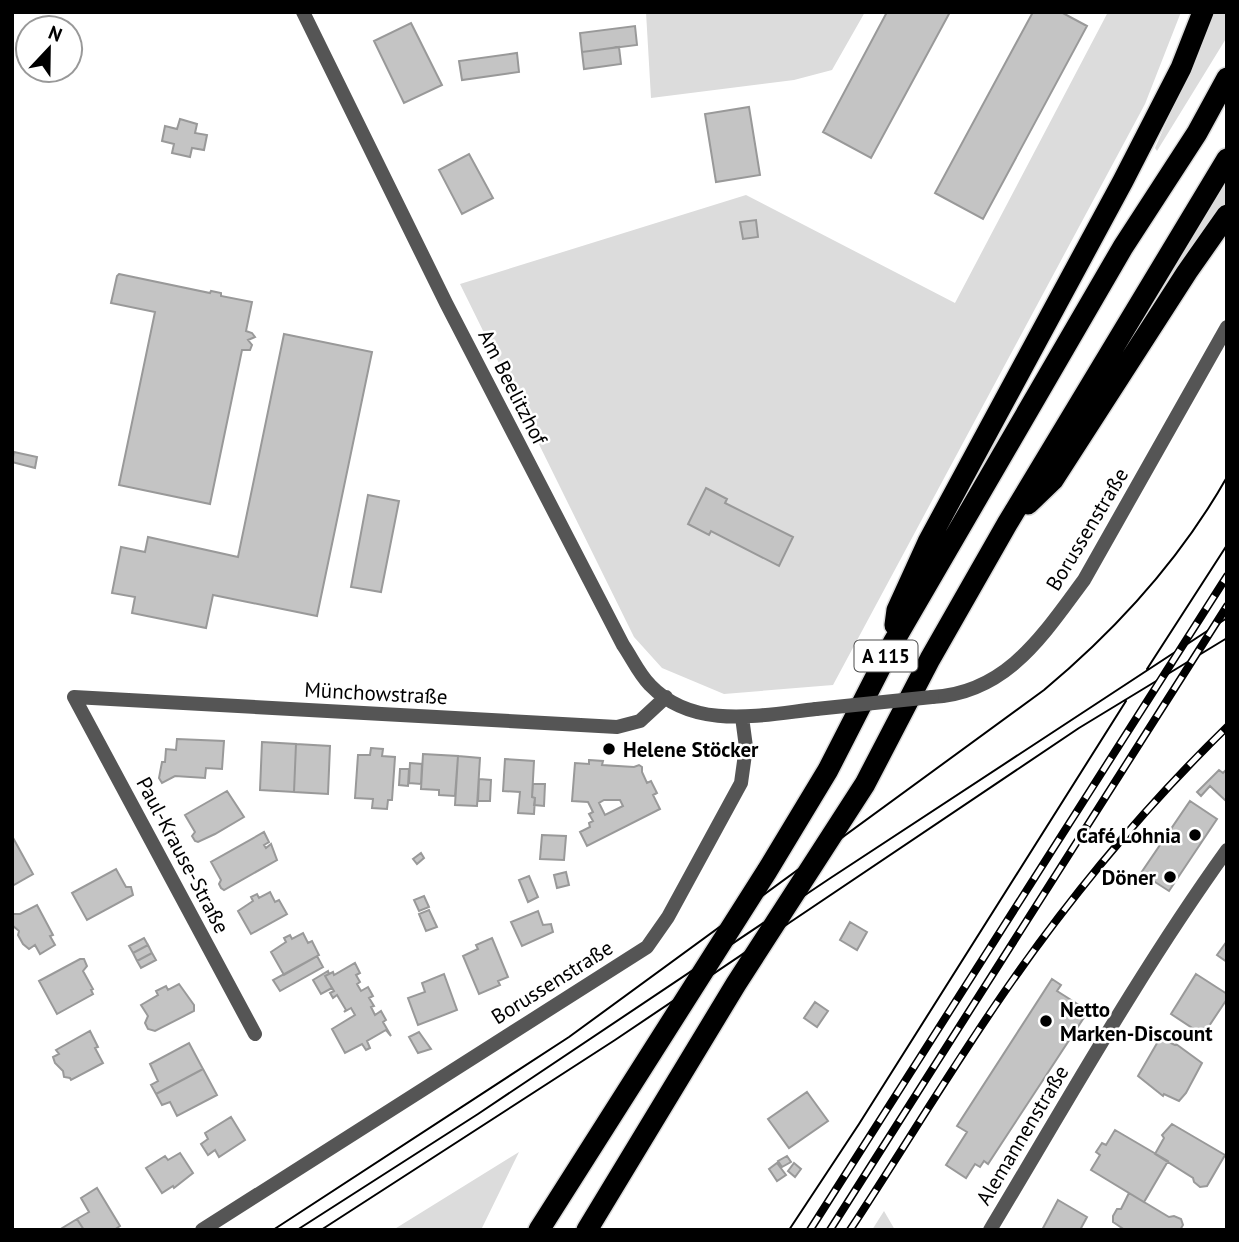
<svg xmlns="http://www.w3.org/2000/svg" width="1239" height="1242" font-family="'PT Sans',sans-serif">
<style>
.green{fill:#dcdcdc}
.building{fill:#c4c4c4;stroke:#999;stroke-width:2;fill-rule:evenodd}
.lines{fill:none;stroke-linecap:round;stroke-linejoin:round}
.motorway-casing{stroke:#dbdbdb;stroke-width:24}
.minor{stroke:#555;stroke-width:14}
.motorway{stroke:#000;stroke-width:21}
.tram{stroke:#000;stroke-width:2}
.rail-casing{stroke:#000;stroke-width:8}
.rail{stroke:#fff;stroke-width:5;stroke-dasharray:16;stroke-linecap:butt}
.minor-bridge{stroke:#555;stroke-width:14}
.poi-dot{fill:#000;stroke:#fff;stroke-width:2.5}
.labels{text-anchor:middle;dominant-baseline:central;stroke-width:5;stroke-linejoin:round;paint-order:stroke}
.shield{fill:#fff;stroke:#4c4c4c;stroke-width:2}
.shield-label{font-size:19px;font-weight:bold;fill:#000}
.street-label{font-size:21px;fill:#000;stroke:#fff}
.poi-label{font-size:21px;font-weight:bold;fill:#000;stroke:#fff;text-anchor:start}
</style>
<rect width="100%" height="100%" fill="#fff"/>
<!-- green -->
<path class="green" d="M646,12H865L832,70L794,80L651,98Z
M1108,12H1181L1145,104L833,685L724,694L662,668L634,637L460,284L746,195L955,303Z
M1215,12H1227V37L1157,151L1155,148Z
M1227,180V201L1172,279L1167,278Z
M519,1152L481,1230H393Z
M884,1211L895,1230H872Z"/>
<!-- building -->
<path class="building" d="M887,12H950L871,158L823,132Z
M1033,12H1061L1087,26L983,219L935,193Z
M411,23L442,85L404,103L374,41Z
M635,26L637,45L582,52L580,33Z
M619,47L621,64L584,69L582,52Z
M517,53L519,72L462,80L459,61Z
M749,107L760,175L716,182L705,114Z
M180,119L197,124L195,133L207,135L204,150L192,148L190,157L172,153L174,144L162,141L165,126L177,129Z
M469,154L493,198L462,214L439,170Z
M756,220L758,237L743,239L740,222Z
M119,274L210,293L211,291L221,293V296L252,302L246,331L252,333L255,337L248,340L252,345L250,350H242L210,504L119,485L155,312L111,303L117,276Z
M284,334L372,352L317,616L213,595L206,628L132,613L135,597L112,593L121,547L145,552L148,537L238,557Z
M14,452L37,457L35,468L12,462Z
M706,488L727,499L725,503L793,537L779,566L711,531L709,535L688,524Z
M368,495L399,501L381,592L351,587Z
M177,739L224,741L222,769L206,768L205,778L175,776L162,783L159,778L162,762H165L166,749L176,750Z
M262,742L296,744L294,792L260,790Z
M296,744L330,746L328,794L294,792Z
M371,748L383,749L382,756L395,757L392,800H388L387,809L372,808L373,799L355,798L358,755H370Z
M423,754L458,756L455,796L439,795V790L421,789Z
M458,756L480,758L477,806L455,805Z
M505,759L534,761L532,797L535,798L534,814L518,813L520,792L503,791Z
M589,760L603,761L602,765L634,767L639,765L642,767V772L647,783L651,781L657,793L653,795L660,809L587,846L580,832L590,827L589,823L593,821L589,814L593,812L588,802L572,801L575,763L589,764ZM604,800H620L623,806L605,815L599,803Z
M410,763L422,764L421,784L409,783Z
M400,769H409L408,786L399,785Z
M1227,769V802L1210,786L1201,796L1197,792L1219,770L1223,773Z
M479,779L491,780L490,801H478Z
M533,784H545L544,806L534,805L535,798L532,797Z
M227,791L244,817L215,834L198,842L195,841L192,836L195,832L185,815Z
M1190,801L1217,819L1169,891L1141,873Z
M264,832L269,842L264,845L266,848L271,844L277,860L224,890L221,888L219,884L221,880L211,862Z
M542,835L566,836L564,860L540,859Z
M12,836L33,874L12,886Z
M421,853L424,858L417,864L413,859Z
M116,869L126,887H131L133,895L87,920L72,893Z
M566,872L569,885L557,888L554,875Z
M529,876L538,897L528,902L519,880Z
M270,892L275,902L279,900L287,914L251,934L238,911L253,901L251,897L257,894L259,898Z
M424,896L429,907L419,911L414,900Z
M37,905L53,935L50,936L55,945L40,954L35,945L29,949L23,944L18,935L19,931L12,925L13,914H20Z
M429,910L437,927L426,931L419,914Z
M538,911L543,925L551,924L553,932L522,946L511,922Z
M850,922L867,932L857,950L840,940Z
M303,933L308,943L312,941L319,955L284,975L271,952L286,942L284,938L290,935L292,939Z
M144,938L148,945L133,953L129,946Z
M492,938L508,977L498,981L500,985L479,994L463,956L478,949L476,945Z
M1227,941V962L1217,955Z
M148,945L152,953L137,961L133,953Z
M152,953L156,960L141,968L137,961Z
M317,956L323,967L280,991L273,980Z
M80,959H84L87,966L83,971L93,989L91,990L93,994L57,1014L39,981Z
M355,963L360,973L356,975L360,982L357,984L361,991L368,987L373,996L369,998L374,1006L371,1007L375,1015L381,1011L386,1020L383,1022L391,1036L386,1030L367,1041L370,1048L366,1050L362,1044L345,1053L332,1029L355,1015L351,1008L344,1012L346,1010L337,995L333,998L330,993L334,991L325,976L333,972L334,975Z
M328,971L329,974L325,976L332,988L321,994L313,980Z
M444,974L457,1010L418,1025L408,998L425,992L422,983Z
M1196,974L1227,994V999L1203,1035L1171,1014Z
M1052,979L1061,985L1057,991L1079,1005L1076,1010L1085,1016L988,1164L984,1161L980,1167L975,1164L966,1178L946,1165L967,1132L957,1126Z
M179,984L194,1005V1011L155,1031L148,1029L145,1023L148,1016L141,1005L158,995L156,991L166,986L168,990Z
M815,1002L828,1011L817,1027L804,1018Z
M90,1031L98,1047L95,1048L103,1063L71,1080L70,1078L64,1077L63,1071L55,1063L53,1057L59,1054L56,1050Z
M419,1032L431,1049L418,1053L409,1037Z
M1160,1038L1175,1045L1176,1044L1202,1063L1186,1093L1179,1101L1164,1094L1163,1096L1138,1076Z
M189,1043L203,1069L156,1094L151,1085L158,1081L150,1064Z
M203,1069L217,1095L177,1116L170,1102L162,1105L156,1094Z
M807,1092L828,1121L789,1148L768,1119Z
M231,1117L245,1140L219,1157L215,1150L208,1155L201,1144L208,1139L205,1133Z
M1172,1124L1225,1155L1207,1186L1200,1187L1194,1182L1193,1178L1155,1154L1164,1138L1162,1135Z
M1115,1130L1168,1161L1144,1202L1091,1170L1100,1155L1096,1152L1102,1143L1106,1145Z
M180,1153L193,1173L174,1188L173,1186L162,1193L146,1168L165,1156L168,1160Z
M787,1156L791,1162L782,1167L778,1161Z
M777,1163L786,1175L777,1181L769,1169Z
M794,1163L801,1169L795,1177L788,1171Z
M97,1188L120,1226L114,1230H84L77,1219L89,1212L81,1198Z
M1129,1193L1169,1217L1174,1216L1181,1219L1183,1225L1180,1230H1125L1113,1222V1216L1117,1209H1121Z
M1058,1200L1087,1217L1080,1230H1042Z
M77,1219L84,1230H59Z"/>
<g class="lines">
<defs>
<path id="motorway" d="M1028,504L1053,480L1187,272L1227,215
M895,625L897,610L928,542L1123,181L1181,68L1203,12
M539,1230L767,871L828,770L893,643L1123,247L1197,133L1227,78
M587,1230L736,984L865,784L930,659L1007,524L1227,159"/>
</defs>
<!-- motorway casing -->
<use href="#motorway" class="motorway-casing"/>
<!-- minor -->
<path class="minor" d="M303,12L446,303L623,645C632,658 639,674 650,685C694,731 761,715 816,709
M74,697L617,727L640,721L666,697
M74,697L255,1034
M932,697C1007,693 1043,635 1084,580L1227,327
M202,1230L647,947L668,917L741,783L746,747L742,717
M990,1230C1067,1102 1140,971 1227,850"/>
<!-- motorway -->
<use href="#motorway" class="motorway"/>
<!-- tram -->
<path class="tram" d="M1147,669L1227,545
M273,1230L569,1037L1044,690C1117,629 1180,560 1227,477
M297,1230L478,1114L829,879L1227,618
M321,1230L615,1040L1079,728L1227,638
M789,1230L859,1124L1126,701"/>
<defs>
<path id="rail" d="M810,1230L1227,576
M830,1230L1227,606
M850,1230C904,1148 954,1064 1010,984C1074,892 1147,805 1227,727"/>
</defs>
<!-- rail casing -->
<use href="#rail" class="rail-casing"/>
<!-- rail -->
<use href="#rail" class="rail"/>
<!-- minor-bridge -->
<path class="minor-bridge" d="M816,709L932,697"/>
</g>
<!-- markers -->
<g class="poi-dot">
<circle cx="609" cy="749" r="7"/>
<circle cx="1195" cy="835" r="7"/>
<circle cx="1170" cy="877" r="7"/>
<circle cx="1046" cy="1021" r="7"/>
</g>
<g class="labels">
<!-- shield labels -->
<rect class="shield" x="854.5" y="640.5" width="63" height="31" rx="5"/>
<g class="shield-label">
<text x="886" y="656">A 115</text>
</g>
<!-- street labels -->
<g class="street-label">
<text transform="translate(513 387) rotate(63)">Am Beelitzhof</text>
<text transform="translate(1087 529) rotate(-59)">Borussenstraße</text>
<text transform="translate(376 693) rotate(3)">Münchowstraße</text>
<text transform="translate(183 855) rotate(62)">Paul-Krause-Straße</text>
<text transform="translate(552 982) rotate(-32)">Borussenstraße</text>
<text transform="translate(1022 1135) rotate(-59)">Alemannenstraße</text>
</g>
<!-- poi labels -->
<g class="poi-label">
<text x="623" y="749">Helene Stöcker</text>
<text x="1181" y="835" text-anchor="end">Café Lohnia</text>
<text x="1156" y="877" text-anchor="end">Döner</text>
<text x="1060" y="1009">Netto<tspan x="1060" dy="24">Marken-Discount</tspan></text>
</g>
</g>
<!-- border -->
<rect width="1239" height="1242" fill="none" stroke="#000000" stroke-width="28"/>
<!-- north arrow -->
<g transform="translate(49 49) rotate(22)"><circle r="33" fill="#ffffff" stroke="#999999" stroke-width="2"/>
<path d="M0-5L12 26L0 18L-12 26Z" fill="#000000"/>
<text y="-10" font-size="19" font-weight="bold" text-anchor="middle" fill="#000000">N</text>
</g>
</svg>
